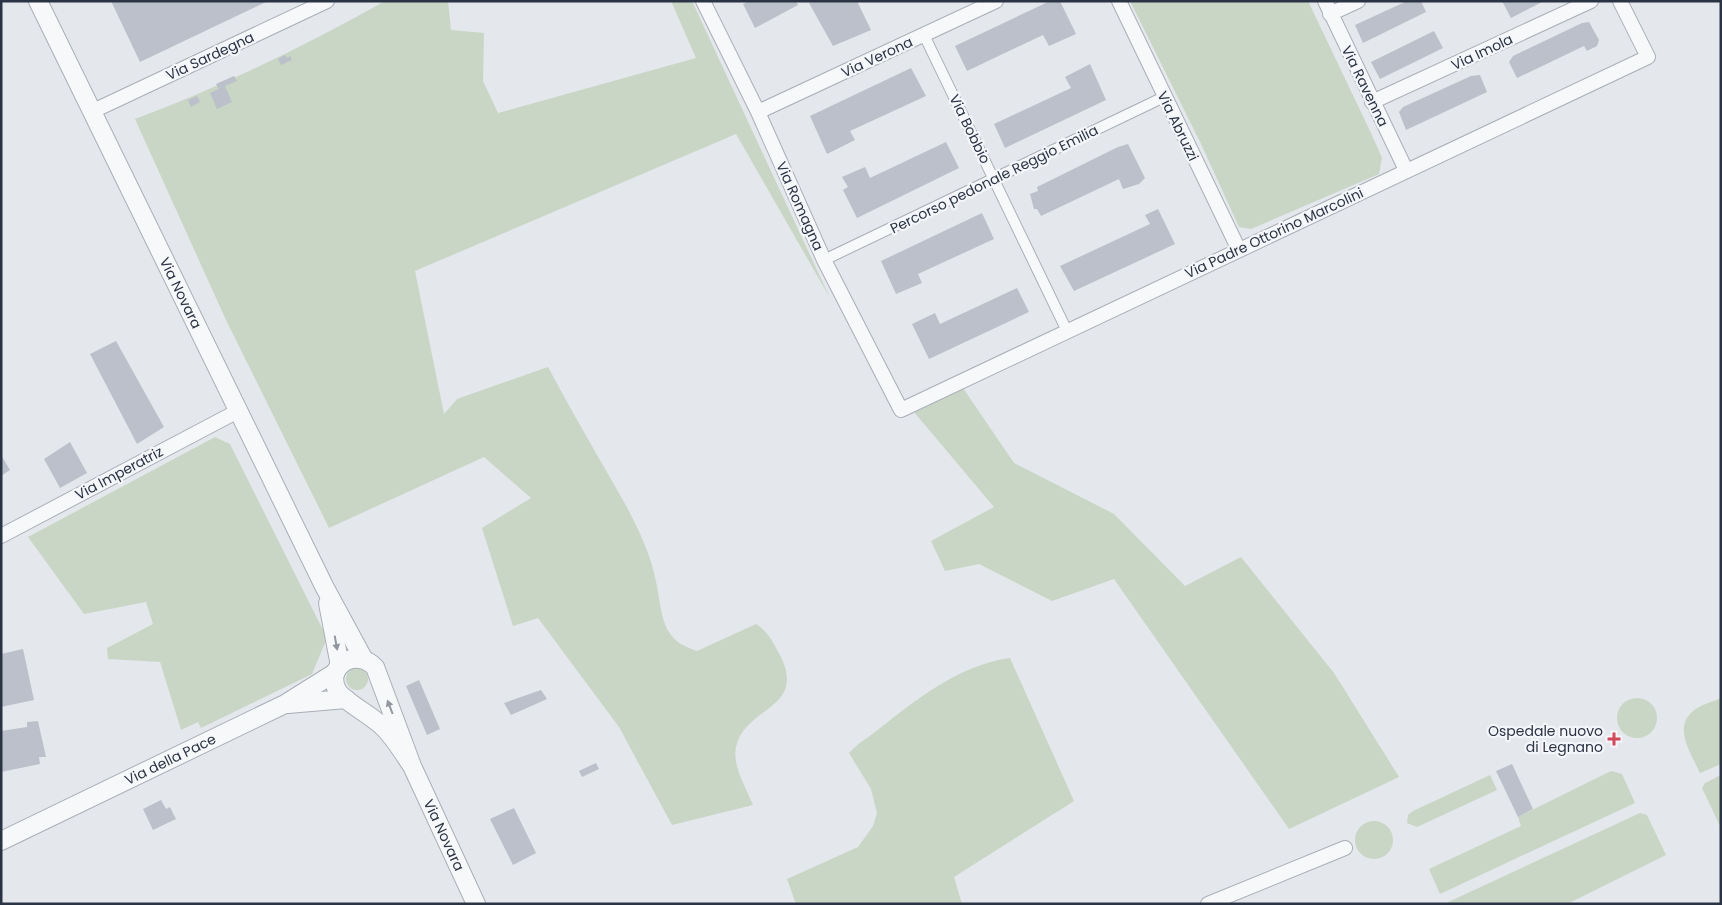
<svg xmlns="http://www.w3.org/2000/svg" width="1722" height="905" font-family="Poppins,sans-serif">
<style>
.green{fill:#c9d6c5}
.building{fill:#bbc0ca}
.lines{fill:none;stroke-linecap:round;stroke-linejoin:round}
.pedestrian-casing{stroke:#a9aeb7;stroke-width:12}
.minor-casing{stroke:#a9aeb7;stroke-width:16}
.tertiary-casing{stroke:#a9aeb7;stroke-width:20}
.pedestrian{stroke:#f7f8fa;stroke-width:10}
.minor{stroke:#f7f8fa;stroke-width:14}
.tertiary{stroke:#f7f8fa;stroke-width:18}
.oneway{fill:#9196a0}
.poi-dot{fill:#d1495b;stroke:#f4f6f9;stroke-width:2}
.labels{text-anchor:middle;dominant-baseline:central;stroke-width:4.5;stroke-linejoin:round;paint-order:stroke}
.street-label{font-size:14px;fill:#2b3445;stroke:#f4f6f9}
.poi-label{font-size:14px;fill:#2b3445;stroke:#f4f6f9;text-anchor:end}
</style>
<rect width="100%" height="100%" fill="#e4e7ec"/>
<!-- green -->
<path class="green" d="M385,1H448L451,30L484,33L483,81L498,113L696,58L671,1H692L830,298L736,134L415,271L444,414L457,399L548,367C566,401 585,434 604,467C627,507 651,546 658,592C663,623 665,641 697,651L756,624C769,632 774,644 781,657C806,710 745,706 736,747C732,765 746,788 753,805L672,825L619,727L538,618L513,626L482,528L531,498L484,457L329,528L226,320L135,119C221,87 305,46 385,1Z
M1130,1H1308L1371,133L1382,158L1379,174L1251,229L1239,227L1202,146Z
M963,388L1014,463L1114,514L1185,586L1241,557L1334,673L1399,777L1289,829L1114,579L1052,601L979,564L945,571L931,541L994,507L914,412Z
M215,437L230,444L327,638L312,674L201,728L198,722L181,730L160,662L108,659L107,648L153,624L146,602L84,614L28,537Z
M1010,658L1074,801L954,877L962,904H796L787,879L858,847L873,826L877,813L871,789L849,753C858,743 869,737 879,729C918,698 960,665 1010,658Z
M346 679a11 11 0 1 1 22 0a11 11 0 1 1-22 0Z
M1721,698V764L1700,773C1692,755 1673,729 1692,712C1699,705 1712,702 1721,698Z
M1617 718a20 20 0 1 1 40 0a20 20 0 1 1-40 0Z
M1611,771L1622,774L1635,803L1440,894L1429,869L1521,826L1518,817Z
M1490,775L1497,790L1417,827L1407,823L1408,815L1413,811Z
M1721,775V828L1702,788L1705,783Z
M1640,813L1647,815L1666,855L1567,904H1444Z
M1355 840a19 19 0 1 1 38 0a19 19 0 1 1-38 0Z"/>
<!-- building -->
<path class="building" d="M111,1H268L140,62Z
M749,1H796L798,5L755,28L743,4Z
M813,1H857L871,30L833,46L809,3Z
M1050,1H1060L1076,34L1049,46L1043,35L967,71L955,46Z
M1407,1H1421L1426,12L1363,43L1355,25Z
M1502,1H1544L1511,18Z
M1589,22L1599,40L1597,46L1587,51L1584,46L1517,78L1509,62L1513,56L1582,23Z
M1434,31L1443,48L1380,79L1371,62Z
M285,55L287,58L290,56L292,60L281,65L278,59Z
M1090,64L1106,100L1005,148L994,124L1071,88L1065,77Z
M911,68L926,96L850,131L855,140L827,154L810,116Z
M1480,75L1487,92L1406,130L1399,112L1403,107L1471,76Z
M234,76L237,81L225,86L232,102L217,109L210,93L219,89L216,84Z
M197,96L200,102L191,107L188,100Z
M946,142L959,168L857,218L843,190L848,187L842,177L865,167L870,178Z
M1128,144L1145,178L1139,184L1123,189L1119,179L1041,216L1037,209H1034L1030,194L1038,191L1037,187L1118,147Z
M1158,209L1175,244L1074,291L1060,266L1150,224L1145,215Z
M982,213L994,239L918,274L922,283L896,294L881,261Z
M1017,288L1029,312L929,359L912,324L935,313L940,324Z
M116,341L164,427L137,444L90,354Z
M70,442L87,473L60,488L44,459Z
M1,455L10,470L1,476Z
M23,649L34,700L1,707V654Z
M419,680L440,729L427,735L406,686Z
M541,690L547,699L511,715L504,703Z
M38,721L46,757H39L40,764L1,772V731L27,727V722Z
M596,763L599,769L582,777L579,771Z
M1512,764L1533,809L1518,817L1496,771Z
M161,800L166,809L170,807L176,819L153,830L143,809Z
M514,808L536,853L513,865L490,819Z"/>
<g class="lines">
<defs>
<path id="pedestrian" d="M924,35L1067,331
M824,260L1164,97"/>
<path id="minor" d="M703,1L758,112L824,260L901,410L1648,57L1620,1
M1119,1L1239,250
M1325,1L1406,170
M1330,14L1358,1
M1372,102L1591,1
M93,111L327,1
M758,112L996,1
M1,536L238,411
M1208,904L1345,848"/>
<g id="tertiary">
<path id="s1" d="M38,1L324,586L363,658"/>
<path d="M328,603L340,666"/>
<path d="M288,704L346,699"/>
<path id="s2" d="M412,766C403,753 394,737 382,726C372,716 342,700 337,690C325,665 356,648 375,667L412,766L476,904"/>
<path id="s3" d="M1,841L285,704L336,672"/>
</g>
</defs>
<!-- pedestrian casing -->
<use href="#pedestrian" class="pedestrian-casing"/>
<!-- minor casing -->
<use href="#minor" class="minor-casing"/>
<!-- tertiary casing -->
<use href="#tertiary" class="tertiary-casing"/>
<!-- pedestrian -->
<use href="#pedestrian" class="pedestrian"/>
<!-- minor -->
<use href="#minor" class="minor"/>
<!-- tertiary -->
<use href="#tertiary" class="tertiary"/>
</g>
<!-- one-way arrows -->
<defs><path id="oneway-solid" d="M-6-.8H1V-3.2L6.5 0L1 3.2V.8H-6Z" transform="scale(1.25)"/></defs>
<g class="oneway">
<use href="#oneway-solid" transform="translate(336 643) rotate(80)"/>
<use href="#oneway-solid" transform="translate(390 707) rotate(-111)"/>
</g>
<!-- markers -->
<path class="poi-dot" d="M1611.5 731.5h5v5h5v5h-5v5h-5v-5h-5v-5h5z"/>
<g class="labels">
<!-- street labels -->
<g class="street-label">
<text transform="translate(1482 52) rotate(-25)">Via Imola</text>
<text transform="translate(210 56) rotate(-25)">Via Sardegna</text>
<text transform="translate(877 57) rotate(-25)">Via Verona</text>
<text transform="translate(1365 86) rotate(64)">Via Ravenna</text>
<text transform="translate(1178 126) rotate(64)">Via Abruzzi</text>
<text transform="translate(970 129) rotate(64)">Via Bobbio</text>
<text transform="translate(994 179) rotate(-26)">Percorso pedonale Reggio Emilia</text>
<text transform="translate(800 206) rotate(66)">Via Romagna</text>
<text transform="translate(1274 233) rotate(-25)">Via Padre Ottorino Marcolini</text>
<text stroke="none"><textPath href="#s1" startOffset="325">Via Novara</textPath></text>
<text transform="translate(119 473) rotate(-28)">Via Imperatriz</text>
<text stroke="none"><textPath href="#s3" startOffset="188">Via della Pace</textPath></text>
<text stroke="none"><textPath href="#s2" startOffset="355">Via Novara</textPath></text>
</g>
<!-- poi labels -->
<g class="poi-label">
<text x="1603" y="731">Ospedale nuovo<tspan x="1603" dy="16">di Legnano</tspan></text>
</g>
</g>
<!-- border -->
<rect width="1722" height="905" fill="none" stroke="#2b3445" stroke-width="5"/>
</svg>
